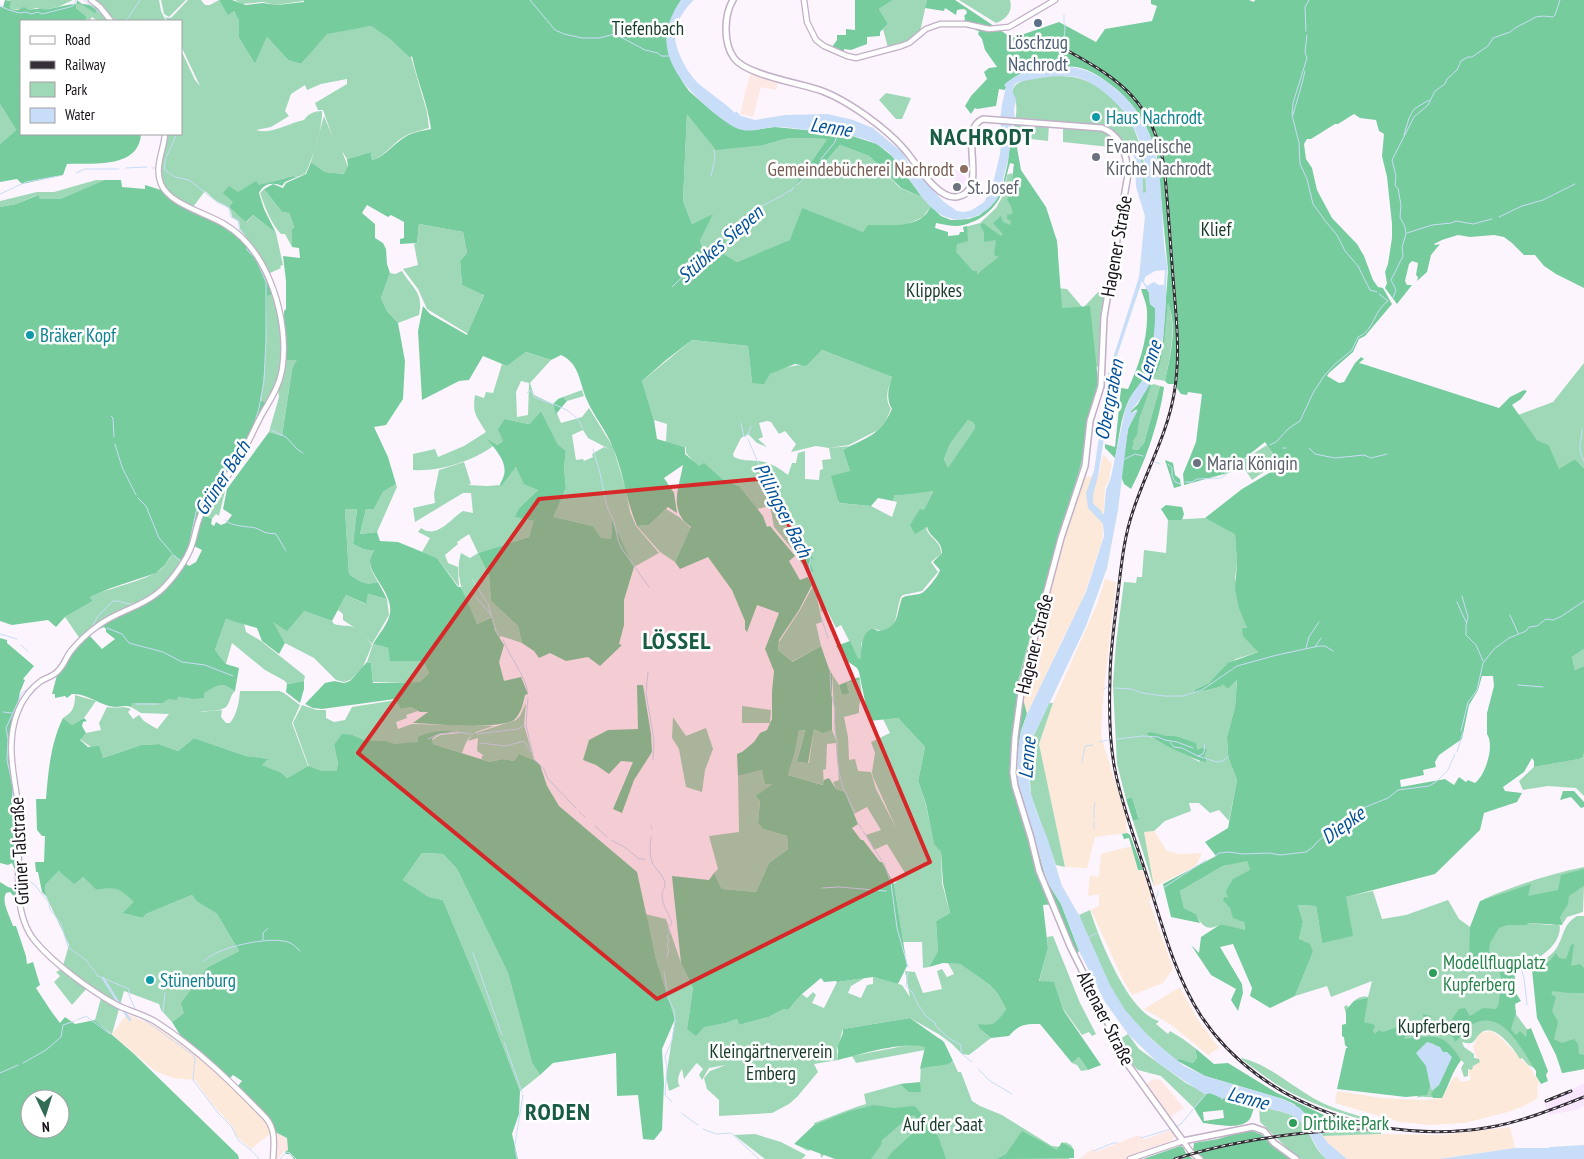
<svg xmlns="http://www.w3.org/2000/svg" width="1584" height="1159" font-family="'PT Sans Narrow',sans-serif">
<style>
.commercial{fill:#fde8e4}
.industrial{fill:#fde9da}
.built{fill:#f9e7ff}
.green{fill:#9fd8b7;fill-rule:evenodd}
.forest{fill:#77cc9e;fill-rule:evenodd}
.water{fill:#c8ddf7;fill-rule:evenodd}
.lines{fill:none;stroke-linecap:round;stroke-linejoin:round}
.stream{stroke:#c8ddf7;stroke-width:1}
.canal{stroke:#c8ddf7;stroke-width:2.5}
.secondary-casing{stroke:#c2b0c7;stroke-width:7}
.primary-casing{stroke:#c2b0c7;stroke-width:8}
.secondary{stroke:#fff;stroke-width:4.5}
.primary{stroke:#fff;stroke-width:5}
.rail-casing{stroke:#352f37;stroke-width:3}
.rail{stroke:#fff;stroke-width:1;stroke-dasharray:4;stroke-linecap:butt}
.marked{fill:#d62828;fill-opacity:0.2;stroke:#d62828;stroke-width:4;stroke-linejoin:round}
.service-dot{fill:#5c6f8a;stroke:#fff;stroke-width:2}
.culture-dot{fill:#0f9aa8;stroke:#fff;stroke-width:2}
.worship-dot{fill:#6b7280;stroke:#fff;stroke-width:2}
.education-dot{fill:#8d6e63;stroke:#fff;stroke-width:2}
.leisure-dot{fill:#2e9e5b;stroke:#fff;stroke-width:2}
.labels{text-anchor:middle;dominant-baseline:central;stroke-width:5;stroke-linejoin:round;paint-order:stroke}
.park-label{font-size:19px;fill:#183d2a;stroke:#fff}
.service-label{font-size:19px;fill:#4e5e75;stroke:#fff}
.culture-label{font-size:19px;fill:#0d838f;stroke:#fff;text-anchor:start}
.worship-label{font-size:19px;fill:#5b616d;stroke:#fff;text-anchor:start}
.education-label{font-size:19px;fill:#785e54;stroke:#fff;text-anchor:end}
.street-label{font-size:19px;fill:#161018;stroke:#fff}
.leisure-label{font-size:19px;fill:#27864d;stroke:#fff;text-anchor:start}
.water-label{font-size:20px;font-style:italic;fill:#03519a;stroke:#fff}
.district-label{font-size:24px;font-weight:bold;letter-spacing:1px;fill:#175c43;stroke:#fff}
</style>
<rect width="100%" height="100%" fill="#fcf5fe"/>
<!-- commercial -->
<path class="commercial" d="M751,70L779,78L776,90L761,87L753,117L740,114Z
M1154,1079L1161,1080L1184,1108L1169,1118L1146,1084Z
M1172,1130L1175,1137L1171,1141L1129,1159H1079L1093,1148L1095,1152L1136,1136H1142V1139H1145Z
M273,1131L287,1138L288,1150L285,1152V1150L278,1159H274Z"/>
<!-- industrial -->
<path class="industrial" d="M1103,454L1112,464L1108,483L1105,487L1102,541L1082,602L1067,630L1027,714L1022,695L1065,529L1085,477L1099,474Z
M1105,579L1116,582L1103,700L1101,736L1125,814L1127,833L1095,837L1087,868L1065,867L1039,744L1053,703L1098,602Z
M1154,831L1167,851L1180,854L1202,853L1196,866L1154,887L1144,832Z
M1128,847H1132L1137,870L1143,871L1152,899L1149,900L1173,969L1163,983L1132,995L1123,980L1091,910L1099,906V894L1088,896L1090,876L1099,877L1101,854Z
M1180,987L1196,1017L1219,1048L1208,1055L1170,1024L1144,1009Z
M127,1014L164,1029L192,1050L265,1119L271,1133L251,1149L236,1136L233,1127L213,1105L195,1080L173,1078L155,1071L112,1034Z
M1491,1031L1499,1036L1531,1069L1539,1082L1537,1087L1538,1098L1524,1106L1508,1112L1465,1123L1430,1125L1400,1122L1335,1103L1337,1091L1382,1098L1424,1100L1442,1098L1453,1078L1457,1076L1460,1082L1471,1080L1468,1071L1478,1062L1473,1047L1479,1033Z
M1510,1127L1515,1148L1439,1159H1347L1328,1143L1323,1136L1381,1134L1440,1135Z"/>
<!-- built -->
<path class="built" d="M953,168L967,178L962,186L953,178L945,180L942,178Z
M1584,1083V1106L1576,1110L1549,1115L1544,1103Z"/>
<!-- green -->
<path class="green" d="M8,0H73L58,7L43,10L36,8L29,10L10,9L11,1Z
M77,0L94,12L98,8L109,21H98L92,17L89,21H85L87,17L76,8Z
M93,0H159L161,11L166,21H112Z
M161,0H186L169,17L164,14Z
M188,0H201L205,5H210L219,0L228,14L234,11L239,21V38L255,64L267,37L288,60L301,64L327,33L371,26L391,40L410,58L411,57L427,112L429,128C419,131 411,132 402,138C391,145 384,157 372,160L371,152L347,159L342,151L348,167L345,174L325,172L311,162L324,116L333,138L323,110H318L315,103L347,84V79L321,84L307,90L305,85L291,94L285,111L289,116L271,127L256,130C272,135 288,123 304,120C308,114 314,111 322,111C323,126 312,161 305,174L297,177L293,176C270,182 245,187 229,207L247,222L253,215L276,233L283,265L280,266L281,268L268,274L255,249L240,229L239,221L232,217C231,204 223,206 215,200C211,197 209,194 205,191L193,207C185,203 175,199 169,193C153,178 163,152 166,134H181V50L195,80L200,86L181,46V21H168L165,17L169,18L172,17Z
M235,0H304V1L276,5L263,2L242,4Z
M893,0H927L920,32L905,44L888,48L883,29L888,24L879,9Z
M959,0H1010C1013,11 1007,19 996,23Z
M1050,76C1059,76 1069,76 1078,78C1128,92 1147,145 1146,193H1143V172L1136,142L1129,141L1130,144L1119,148L1063,142V125L1049,124L1048,141L1031,139L1028,136H1024L1023,140L1011,139C1014,124 1021,106 1012,93C1013,78 1038,78 1050,76Z
M886,93L911,98L902,119H896L879,100Z
M0,104L16,130L0,144Z
M687,113L764,145L789,138L827,139L797,183L826,161L840,145L869,156L900,188L922,197L931,206L923,217L908,224L935,228L947,237L960,235L965,232V227L980,223L996,208L1005,192L1007,175L1012,173L1048,239L1056,237L1058,252L1057,288L1067,289L1083,308L1098,292L1105,293L1100,365L1095,368L1096,384L1099,385L1092,406L1085,435L1081,473L1070,501L1043,593L1019,689H1013L1021,467L802,208L791,240L737,262L719,251L706,256L700,241L712,215L692,224L683,201ZM907,224L899,229L864,235L848,227L863,232Z
M96,180H104L60,199H39L37,195L16,204L0,207V201L37,192H54Z
M264,189L282,212L289,213L294,227L292,229V247L285,234H281C271,224 265,207 260,193Z
M419,224L463,232L467,253L460,261L462,285L484,294L468,334L427,309L418,289L403,269L418,265L414,244L417,243Z
M402,271C412,288 424,292 419,315L398,323L387,311L381,298L390,273L395,274Z
M273,295C281,322 286,354 278,382C275,389 271,396 267,403L261,402C266,366 267,332 267,296Z
M1168,302C1177,327 1170,356 1165,381L1154,379C1164,354 1165,328 1168,302Z
M692,340L748,346L752,383C769,374 787,364 806,365L822,350L892,377C888,388 884,399 891,409L885,422L878,430L849,445L829,448L816,446L791,452L796,444L785,431L779,434L771,422L767,421L759,423L763,437L758,439L767,447L757,443L748,434L741,438L733,454L734,457C742,461 749,460 758,461C770,462 779,468 788,475L792,463H796L798,453L805,451V479L819,480L820,470L823,469L822,460L831,459L829,448L850,446L843,450L850,471L838,503L871,506L892,517L897,502L893,501V495H903L933,490L924,511L920,530L926,527C928,538 942,541 941,554L931,562L938,572L922,591L903,595L901,597C894,613 900,639 872,628L870,629L861,644V660L858,658L841,625L836,628L827,610L821,612L818,596L809,574L814,572L797,544L793,550L774,527L770,506L757,509L740,487L752,529L686,453V447L666,442L667,424L654,420L642,381Z
M526,352L535,355L525,374L535,355L551,360L530,383L534,395L553,404L561,423L582,417L589,408L613,447L626,490L630,512L636,526L659,553L634,567L612,522L611,539H601L593,526L552,517L566,488L564,468L566,451L558,446L541,411L529,424L505,419L503,441L497,445L489,441L493,446C474,461 438,472 413,470V454L435,449L438,457L464,446L486,432C477,416 472,415 475,395L484,398L486,392L493,393L502,364L507,366ZM521,381L529,383L528,415L517,417L516,392ZM583,430L588,438L611,450L604,447L592,454L593,457L584,461L583,459L576,460L572,435Z
M285,360H297V364L292,369L282,436L269,432L279,397L278,390Z
M1584,363V468L1575,459L1559,470L1549,445L1537,440L1518,415L1553,402Z
M1154,384L1160,386L1144,443L1138,450L1132,449L1134,443L1133,441C1138,433 1138,427 1140,417C1142,406 1146,395 1151,385Z
M582,390L584,396L567,401L563,397Z
M968,420L974,423L975,428L948,469L944,459L950,444Z
M1267,445L1278,462L1252,480L1240,462Z
M464,462L471,484L468,485L487,486L500,485L516,467L538,490L519,508L516,517L535,521L529,537L478,553L489,576L491,601L518,626L522,643L501,636L499,638L495,631L491,617L477,624C467,603 453,578 461,553L470,558L478,553L469,534L457,542L458,544L445,555L448,563L458,567L459,587L437,558L422,552L430,538L418,532L421,528C437,540 451,518 463,511L473,513L471,493H463L415,522L413,508L435,503L434,494L439,470Z
M396,484L397,487L377,532L360,534L366,509H374L383,492Z
M225,491L219,516L216,514L212,519L202,514L218,492Z
M345,509H357L353,544L363,549L373,551C367,566 371,569 378,582C365,586 359,581 349,574Z
M666,509L679,517L691,528L675,562L660,552L637,526L649,525Z
M1205,518L1235,533L1237,563L1235,578L1247,629L1254,647L1258,652L1236,659L1209,683L1194,690L1197,693L1220,687L1223,683L1228,689L1237,680L1235,707L1227,737L1228,757L1237,780L1229,821L1219,810L1210,813L1199,803H1189L1191,811L1165,821L1154,831L1144,832L1154,887L1133,821L1139,818L1132,797L1126,799L1117,764L1113,685L1116,643L1124,582L1136,583L1137,577H1142L1144,550L1166,553L1168,520ZM1152,732L1166,737L1175,736L1197,751L1200,762L1150,737Z
M172,554L182,561L165,584L157,591L80,639L65,617L93,601L90,597C111,587 142,582 160,570C165,566 169,560 172,554Z
M813,586L817,597L822,622L816,624L821,646L791,662L778,650L779,642L800,610Z
M368,594L387,599L389,615L372,644L366,638L372,645L363,667L350,680L344,682L336,680L314,658L285,643L272,622L304,611L332,621L334,624C342,627 348,624 355,628L343,620V614L338,610L346,595L365,604Z
M226,619L244,623L246,632L261,641L305,676L304,681L287,684L285,681L265,670L232,643L226,664L215,650Z
M373,644L388,648L391,661H423L429,673L421,682H373L371,663L367,662Z
M1584,649V666L1575,670L1572,657Z
M832,674L839,685L842,695L846,683L860,680L862,695L859,706V713L844,717L848,737L849,760L855,759L858,771L871,772L876,789L896,828L873,777L872,772L875,753L871,742L890,733L883,719L898,718L925,747L918,781L926,805L934,843L941,852L942,883L950,913L936,921L938,951L929,967L923,968L922,942H903L894,884L905,873L887,844L874,850L866,835L881,830L867,807L854,814L845,792L836,789L833,782L839,780L836,743L827,744L826,769L823,770L824,785L788,775L795,752L799,730L805,729L797,762L809,763L814,728L826,731L832,730L836,740Z
M224,685L235,691C230,696 231,700 227,706C222,712 205,710 199,712L222,710L221,717L226,723H230C237,714 239,703 240,691H279L284,693L300,705L292,723L308,766L287,778L282,773L261,765L267,759L246,756L194,738L178,751L159,744L141,745L103,758C100,750 87,746 80,739L86,733L101,730L99,723L107,707C115,709 124,705 131,709L128,712L133,719L139,715L144,721L157,729L169,714L141,713L131,707V703H163L169,699L178,697L192,699L217,686Z
M75,695L96,701L84,718L72,725L63,718C73,712 75,707 75,695Z
M396,700L401,709L411,707L418,711L406,715L407,718L396,722L398,729L412,724L494,726C473,733 470,731 462,753L433,744L432,740L440,735L460,733V732L450,731L411,744H395L387,741H366L353,735L334,745L338,764L336,771H322L309,767L293,723L302,705L317,710H326V718L334,722L345,720L352,707Z
M526,703L524,725L534,760L519,754L514,761L502,759L490,762L481,759L483,755L477,751L478,738L468,741L472,734L516,720L520,716Z
M1049,703H1053L1039,744L1065,867L1056,865L1031,795L1028,756L1030,744Z
M742,706L771,710L770,723H742Z
M673,717L686,736L706,728L713,749L705,770L702,792L686,787L679,749L672,738Z
M1584,753V796L1576,788L1548,786L1523,790L1519,781L1534,767L1578,759L1583,757Z
M762,770L774,784L760,800L758,823L763,829L787,836L788,849L769,863L756,892L722,889L714,873L718,869L709,836L739,832L738,776Z
M422,853L443,854L457,869L508,973L532,1063L540,1075L520,1091L489,1010L443,900L429,897L403,880Z
M1247,860L1250,870L1230,908L1244,922L1245,931L1221,924C1208,932 1201,926 1196,914L1184,908L1180,891L1223,866Z
M1584,867V884L1572,893L1584,886L1583,912L1567,917L1562,925L1540,905L1528,923L1551,925L1557,924L1560,926C1560,944 1545,954 1530,963L1532,956H1517L1514,960L1490,959L1489,961H1501L1504,966L1515,1013L1527,1029H1530L1543,1058L1542,1075L1536,1076V1069L1528,1065L1522,1058L1520,1059C1514,1049 1497,1026 1484,1031C1473,1036 1478,1047 1462,1042L1464,1047L1474,1054V1058L1479,1059L1480,1062L1473,1066L1472,1070L1468,1069V1076L1464,1077L1461,1068L1464,1063L1461,1060C1455,1068 1443,1092 1436,1096C1430,1099 1423,1095 1417,1098L1419,1093L1345,1045V1038L1342,1036V1025L1346,1024L1347,1017L1344,1007L1346,1005L1349,1007C1354,1000 1360,995 1368,997L1372,981L1331,997L1327,986L1295,996L1313,952L1299,939L1303,922L1298,905L1316,906L1322,943L1345,897L1373,891L1382,919L1406,915L1448,900L1459,919L1470,927V966C1474,945 1469,917 1484,899C1516,885 1550,874 1584,867Z
M59,871L83,877L96,890L110,887L122,888L135,902L122,913L143,918L146,914L192,895L196,901L217,914L239,951L208,967L184,1013L172,1022L161,1010L159,1004L124,991L112,1034L95,1020L101,998L87,988L72,1005L54,982L60,976L56,972L62,969L69,945L46,896L45,885Z
M1090,910C1099,938 1128,1013 1159,1021L1156,1024L1168,1034L1170,1031L1183,1039L1195,1048L1197,1059L1193,1063L1180,1059L1176,1060C1158,1045 1141,1030 1126,1012C1106,986 1091,946 1079,915Z
M645,914L666,919L681,963L693,988L687,1029L726,1023L737,1019L739,1025L769,1017L784,1009L788,1010L802,994L807,998L813,992L816,995L812,1003L824,1008L837,982L865,978L851,986L848,993L861,998L867,985L873,984V977L902,985L910,997L905,971L915,972L923,993L942,989L937,971L942,969L947,977L954,974L948,963L960,964L990,985L998,994L1006,1009L998,1021L980,1029L991,1038L969,1055L962,1054L952,1044L940,1035L910,1018L843,1029L837,1050L838,1060L814,1064L818,1072L797,1097L789,1104L772,1113L719,1116V1100L707,1089L704,1078L710,1071L726,1065L709,1068L702,1080L699,1075L703,1069L697,1063L695,1065L684,1079L682,1069C679,1073 676,1082 680,1086L669,1091L666,1077L675,1019L656,959Z
M1577,916H1584V1069L1563,1073L1557,1055L1537,1014L1534,970H1532C1538,962 1551,957 1556,949C1565,935 1562,925 1577,916Z
M1053,936L1080,1003L1096,1034L1092,1036L1089,1032L1082,1035L1064,1010L1054,983L1039,982L1048,948L1047,937Z
M925,1031L942,1040L951,1063L953,1061L958,1072H961L972,1101L980,1106L1002,1115L1052,1146L1062,1147L1065,1142L1071,1145L1074,1150L1069,1159H837L828,1151L821,1158L820,1152L814,1148L808,1151L797,1145L817,1130L814,1123C831,1117 848,1109 866,1104L864,1094L900,1084L920,1083L921,1064L927,1052L925,1047V1050L856,1063L852,1056L914,1044L921,1046Z
M1128,1034L1139,1049L1186,1083L1205,1093L1206,1094L1194,1108L1161,1076L1138,1070L1130,1062L1120,1039Z
M1079,1057L1088,1070L1081,1071L1077,1065L1072,1063Z
M1242,1058C1269,1065 1289,1084 1313,1098C1334,1110 1359,1116 1382,1122V1124C1345,1116 1308,1104 1276,1084C1264,1076 1252,1067 1241,1059Z
M1259,1107C1272,1110 1286,1111 1297,1118C1311,1128 1312,1149 1327,1159H1301L1288,1149L1260,1122Z
M1330,1113L1381,1128L1382,1130L1353,1128L1319,1130L1316,1127L1332,1125L1333,1117Z
M1364,1131L1381,1132V1134L1323,1136L1321,1133Z
M755,1134L781,1142L806,1155L802,1159H765L734,1135Z"/>
<!-- forest -->
<path class="forest" d="M5,0L11,1L10,9L18,10L24,7L29,10C36,8 42,10 49,9C69,5 80,0 98,8L95,13L77,1L76,8L87,17L85,21H21V134H141C139,169 93,163 67,164L63,175L22,184L17,179L0,182V144L16,130L0,104V7H3Z
M219,0H232L246,5L263,3L277,5L304,2V0H681L675,10L669,50L672,62L682,81L689,91L713,112L739,129L754,130L775,127L846,134L877,144L892,156L922,197L901,188L869,156L840,145L826,161L796,184L827,139L789,138L764,145L716,150L687,114L683,201L692,224L713,214L700,241L706,256L722,238L726,242L719,251L737,262L790,240L802,208L863,232L868,225C884,225 911,228 924,216C927,214 929,209 931,206L941,216L951,220L969,219L980,215L1002,188L1008,162L1010,142H1016L1021,170L1046,207L1057,241L1062,308L1090,306L1098,380L1085,448L1044,595L1034,620L1018,679L1027,714L1021,731L1016,767L1017,779L1023,805L1038,850L1045,875L1048,883L1061,904L1079,951L1076,956L1055,904L1043,905L1048,948L1039,981L1054,982L1064,1011L1101,1065L1088,1070L1079,1057L1072,1063L1040,1024C1024,1024 1020,1024 1009,1036L991,1038L980,1029L978,1024C994,1027 998,1021 1006,1009L998,994L990,985L960,964L943,963L929,967L938,951L936,921L950,913L943,883L941,852L934,844L926,804L918,781L925,747L898,718L869,721L859,672L857,668L847,661L836,646L850,641L858,658L861,659C861,647 861,635 872,628L878,631C900,628 896,614 902,598C908,594 915,596 922,593C926,591 939,575 940,570L933,562L942,553C942,540 930,538 927,527L915,534L910,525L920,509L924,510L933,491L903,495H894L893,501L878,498L871,506L839,503L831,476L850,471L843,450C868,436 879,437 892,409C886,399 888,388 892,377L822,350L806,366L795,364L770,374L764,384L752,383L748,346L692,340L666,360L642,381L654,420L657,439L685,447V454L699,466L704,463L722,479L740,487L763,516L767,527L770,526L795,556L789,561L800,580L808,577L812,585L799,610L779,640L778,650L792,662L821,646L829,669L832,674V730L823,733L814,729L808,763L797,762L805,730H799L795,752L788,775L823,785L824,780L829,778L836,789L845,792L858,824L852,828L861,840H863L880,862H882L894,884L907,966L898,984L873,977L837,982L836,981L824,982L821,978L802,994L788,1010L784,1009L769,1017L739,1025L737,1019L726,1023L704,1027L696,1036L687,1029L693,988L681,963L672,876L709,880L714,873L722,889L756,892L769,863L788,849L787,836L763,829L758,823L760,801L756,796L773,784H765L762,770L738,776L737,754L742,752L754,742L760,733L767,730L772,719V692L774,671L765,649L779,613L757,605L747,632L745,629V621L732,590L708,557L680,569L675,562L691,527C668,511 679,488 683,465L664,478L674,493L677,513L668,507L649,525L637,526C626,501 624,473 613,448C607,431 594,417 587,400C579,382 580,364 561,355L551,360L526,352L507,366L483,356L469,380L459,381L422,400L418,331L423,306L430,314L467,335L484,295L462,285L460,261L467,253L463,232L419,224L417,243L400,244V239L404,238V222L391,215L388,217L367,205L362,213L375,224V238L383,243L386,249L387,264L390,273L381,298L387,311L398,323L405,361L403,399L386,425L374,427L388,457L396,484L383,492L374,509H366L360,534L377,532L380,541L398,542L437,558L458,587H461L477,624L492,617L495,631L504,645L499,662L504,681L521,677L528,694L525,695C523,704 521,714 514,720C498,730 434,724 413,723L428,712H420L411,707L401,709L395,699L322,709L313,708L305,704L325,683L334,681L344,683L350,681L367,662L371,663L373,683L420,682L429,673L423,661H390L388,648L373,644C378,635 389,623 390,613C393,594 370,575 370,562C370,557 373,552 375,548L373,551L363,549L353,544L357,509H345L349,574C359,581 365,586 378,582L387,599L368,594L366,604L346,595L332,621L304,611L287,631L273,622L285,643L279,654L262,641L257,628L226,619L215,650L226,664L239,668L235,691L224,685L217,686L204,693V698L192,699L178,697L177,700L169,699L163,703H132L131,707C125,705 121,707 115,707C100,706 88,693 72,694L67,698L65,696L55,698V694H52L57,675L74,649L89,635L102,649L115,639L106,632V629L104,627L92,632L106,621L149,601L185,563L189,566L196,562L202,550L194,546L202,514L212,519L211,524L214,526L216,522L221,525L226,523L232,515L223,509L227,489L269,432L282,436L292,369L297,360H285L284,311L286,309V281L283,256L300,258L299,248L292,247V229L294,227L289,213L282,212L264,189L273,184L283,188L286,183L306,174L311,162L325,172L344,174L348,166L347,159L371,152L372,160C385,157 393,144 405,137C413,132 421,131 431,129C428,104 417,81 412,56L410,58L391,40L371,26L327,34L301,64L288,60L267,37L255,64L239,38V21L234,11L228,15ZM1010,163L1014,164C1012,174 1014,191 1007,199C1009,204 1014,208 1012,214L1007,215V219L1011,221L1010,225L1003,222L1001,216L993,223L1003,234L1001,236L983,223L980,225L984,232V242L996,240L994,255L999,257L982,270L977,275V271H973L956,252L957,244L968,241L967,226L963,227L964,232H960L959,235L948,236V232L935,228L936,223C943,224 950,226 956,226C976,225 998,209 1003,189C1006,181 1007,172 1010,163ZM968,420L974,423L975,428L948,468L944,459L950,444Z
M855,0H893L879,9L888,24L880,32V36L867,37V44L851,50L844,49V54L832,47L837,40V35H846V29L855,30Z
M927,0H955L1012,38L1059,22L1096,42L1105,29L1152,21L1157,6L1151,4V0H1249L1254,2L1255,0H1584V288L1556,274L1544,266L1535,255H1524L1512,243L1504,237L1494,235L1470,237L1458,235L1442,240L1434,244L1435,245L1440,244L1431,255L1427,272L1417,281L1418,277L1416,275L1418,263L1412,261L1409,264L1405,281L1407,285H1412L1397,304L1385,288L1387,283L1385,272L1388,264L1392,238V224L1387,177L1382,156L1384,134L1379,131L1376,120L1360,118L1354,114L1338,124H1335L1311,139H1307L1304,144L1306,159L1312,168L1317,190L1325,205L1332,218L1357,244L1364,256L1373,280L1378,287L1383,288L1392,304L1365,336L1359,339L1353,352L1329,373L1327,376L1339,383L1344,382L1355,363L1361,357L1364,359L1359,363L1363,364L1499,408L1510,397L1524,390L1527,391L1521,399L1512,405L1537,440L1549,445L1559,469L1575,459L1584,468V649L1572,657L1575,670L1584,666V753L1583,757L1579,759L1534,767V761L1532,758L1524,772L1503,787L1505,791L1522,793L1517,802L1484,813L1480,830L1435,874L1346,897L1353,936L1322,943L1316,906L1298,905L1303,922L1299,939L1310,944L1313,952L1295,996L1270,1008L1250,996L1252,988L1233,944L1220,947L1242,984L1243,993L1238,1011L1231,1000L1236,989L1211,975L1191,945L1199,953L1201,937L1221,924L1245,930L1244,922L1233,918L1230,908L1223,900L1224,897L1228,898L1226,891L1233,879L1250,870L1247,861L1223,866L1180,891L1184,908L1196,914L1200,923L1171,917L1163,884L1216,856L1205,842L1228,828L1237,780L1228,757L1227,737L1235,707L1237,680L1228,689L1223,684L1220,687L1196,693L1194,690L1209,683L1228,663L1258,652L1243,636L1242,628H1247L1239,608L1235,589L1237,563L1235,534L1205,518L1242,489L1281,466L1265,442L1236,465L1235,471L1184,485L1183,474L1196,442L1202,394L1188,392L1187,395L1181,394L1174,384H1168L1165,381C1170,357 1178,327 1168,303L1164,343L1160,363L1154,379H1151L1157,366L1163,340L1168,270L1157,156C1149,125 1133,100 1107,82C1101,77 1094,73 1087,70C1074,65 1059,66 1046,68C1029,70 1017,73 1005,85L1006,87L1005,90L999,89L996,106L977,109L975,108L971,114L965,106L971,96L987,79L984,72L989,68L997,67L985,50L982,39L978,34L979,31L975,30L976,28L964,22L965,18L964,16L967,13L966,10L963,9L957,10L956,15L945,8L944,11L925,8ZM1482,676H1493L1494,686L1487,713V734C1495,746 1485,776 1475,783L1468,780L1466,782L1459,777L1454,785L1445,779L1401,787L1400,780L1424,775L1423,770L1436,767L1435,762L1439,755L1462,739L1469,705L1478,690Z
M293,176L297,177L285,182L282,186C273,182 264,183 259,193L264,209L276,233L253,215L246,222L229,207L233,202L223,193L229,186L238,192L256,181L259,185Z
M104,180H121L122,187L145,189V185L161,190L166,195C215,221 257,236 273,295L267,296C267,332 266,366 261,401L267,403L239,457L201,509L195,522L187,553L182,561L172,554L165,565L156,573L111,588L90,597L93,601L65,617L56,627L48,620L12,625L0,621V207L16,204L38,195L40,199H60Z
M1141,289H1147L1149,293L1150,304L1155,308C1156,330 1155,356 1145,376C1140,386 1132,392 1128,402C1120,419 1119,440 1115,458L1105,448V444L1115,447L1121,388L1128,389C1139,365 1148,339 1147,312C1147,304 1143,296 1141,289Z
M1149,384L1151,385L1140,417L1137,435L1133,441L1134,443L1132,449L1138,450L1144,443L1160,386L1164,387C1160,418 1146,461 1131,489L1124,484L1121,476L1128,429L1137,409L1131,413V411L1138,404Z
M563,397L567,401L556,414L553,404L558,399Z
M541,411L558,445L566,451L564,468L566,488L553,517L593,526L601,538L611,539L612,521L634,567L624,600V625L619,644L622,645L600,666L588,657L566,661L550,653L539,658L534,651L522,643L518,626L491,601L489,576L478,553L529,537L534,521L515,517L519,508L538,490L524,484L516,467L501,486L500,484C512,466 498,453 487,439L497,445L503,441L498,429L505,419L529,424Z
M1165,460L1173,463L1175,475L1180,479L1181,486L1174,488Z
M1166,505L1182,507L1184,514L1182,520H1168L1161,509Z
M797,544L813,557L810,564L814,572L809,574L793,550Z
M0,638L7,640V643L34,666L23,679L25,680L20,692L9,752L16,791V872L12,863L8,865L0,863Z
M859,677L860,680L846,683L849,693L842,695L839,685Z
M304,681V689L300,703L286,692L287,684Z
M637,685H643L651,734L652,752L634,780L622,813L613,809L633,762L621,761L609,774L596,765L583,760L589,740L608,730L638,729Z
M63,718L72,725L84,718L87,721L83,722L82,726L86,733L80,740L88,747L99,746L103,758L141,745L159,744L178,751L194,738L246,756L268,759L262,765L282,773L287,778L308,766L322,771H336L338,764L334,745L342,734L353,735L366,741H387L395,744L418,742V737C430,731 447,730 460,732L439,734L432,739L433,744L490,762L502,759L514,761L519,754L534,760L540,765L547,786L559,806L637,872L656,959L675,1019L662,1049L664,1083L662,1130L654,1140L643,1139L638,1095L617,1096L616,1053L553,1063L540,1075L532,1063L508,973L457,869L443,854L422,853L403,880L429,897L443,900L489,1010L520,1091L519,1114L512,1134L518,1159H294L290,1154H286L285,1152L288,1150L287,1138L273,1131L271,1124L237,1087L242,1081L233,1075L230,1078L182,1038L172,1022L184,1013L181,1003L208,967L239,951L217,914L196,901L192,895L146,914L143,918L122,913L134,902C120,888 116,886 96,890L83,877L74,884L59,871L45,885L46,896L42,892L38,872H36L35,862H44L45,836H42L37,830L36,799H46C48,772 51,742 63,718Z
M1152,732L1166,736H1175L1196,743L1197,750L1202,748L1207,749L1204,756L1206,758V762C1198,762 1155,741 1147,734V733Z
M1563,791H1574L1584,802V807L1581,808L1571,797L1560,800Z
M1132,797L1139,819L1133,821L1126,799Z
M1127,833L1130,835L1143,870H1138L1129,838L1124,839L1122,834Z
M1584,869V886L1569,896L1568,904L1560,917L1562,925L1528,923L1527,925H1507L1499,928L1490,943L1488,959L1484,969L1471,971L1469,961L1470,927L1480,901L1531,884L1528,896L1558,890L1561,875Z
M0,882L8,887L15,889L17,900L10,892L6,893C1,902 10,916 13,926H16L26,956L27,964L33,962L40,985L36,988L51,1011L60,1023L65,1017L75,1024L95,1020L133,1053L238,1155L239,1159H0ZM30,1099H60V1129H30Z
M1574,944L1571,966L1580,964L1584,968V993H1569L1553,991L1551,994L1556,997L1552,1011L1558,1022L1554,1039L1562,1043L1574,1039L1578,1044L1579,1054L1584,1055V1069L1562,1073L1556,1055L1537,1018L1532,970C1542,969 1550,961 1556,953L1559,958L1566,959L1571,945Z
M1498,962L1514,964L1516,993L1521,1001L1515,1004L1516,1013L1511,1029L1516,1035L1520,1031L1526,1037L1527,1030L1531,1028L1548,1071L1546,1075L1548,1081L1541,1084L1536,1076V1071C1520,1047 1501,1004 1468,1027C1463,1031 1460,1038 1455,1042L1453,1037L1442,1030L1404,1037L1405,1039C1434,1035 1444,1032 1461,1060C1452,1072 1449,1085 1442,1098H1433L1431,1094L1436,1087L1439,1085L1451,1059L1433,1043L1427,1042L1416,1053L1426,1066L1430,1086L1427,1095L1406,1097L1337,1089L1346,1048H1348L1345,1045L1344,1037L1342,1036V1025L1346,1024V1010L1354,1001L1368,998L1364,1022L1375,1025L1373,1031L1375,1034L1379,1030L1383,1032L1398,1027L1412,1029L1425,1025L1423,1014L1431,1016L1429,1021L1431,1024L1450,1022L1459,1009L1465,1008L1470,1016L1483,1008L1496,1009C1502,1002 1496,997 1503,989Z
M910,1018L944,1042L953,1061C947,1067 930,1065 920,1069L925,1047C903,1041 861,1054 838,1060V1045L843,1033V1029Z
M1195,1048L1214,1064L1228,1063L1277,1093L1324,1115L1330,1120L1329,1123L1312,1121L1294,1104L1283,1099L1205,1076L1176,1060L1180,1059L1193,1063L1197,1058Z
M920,1082L921,1092H909L900,1084Z
M1210,1093C1225,1099 1240,1101 1255,1106C1252,1111 1252,1118 1248,1121C1238,1130 1215,1124 1203,1123L1194,1108L1206,1094ZM1223,1110L1224,1118L1204,1121L1203,1112Z
M874,1105L895,1108L913,1106L916,1107L938,1136L946,1159H887L892,1152L921,1126V1123L914,1115L909,1117L882,1140L881,1145L871,1159H835L794,1144L814,1125L850,1111Z
M1247,1130C1265,1132 1279,1149 1293,1159H1204L1193,1151L1194,1143L1218,1139Z
M1022,1131L1057,1150L1062,1142L1074,1150V1158L997,1159L1006,1154Z
M1180,1146L1183,1147L1186,1153L1193,1159H1143Z"/>
<!-- water -->
<path class="water" d="M681,0H694C685,8 674,24 675,37C676,52 688,74 699,84C711,94 724,102 735,113L736,111L741,116L755,120L785,115L828,114L853,120L873,128L903,153L908,163L944,202L957,211L964,212L972,210L984,202L992,188L1000,154L1002,134L1000,120L1002,104L1006,87L1004,85C1021,69 1045,65 1068,67C1087,68 1102,77 1116,89C1175,139 1155,203 1168,270H1167C1166,280 1166,288 1166,297C1165,329 1162,361 1147,389C1142,398 1136,404 1131,411V413L1138,410L1128,429L1118,510L1107,568L1086,626L1030,744L1028,756L1030,790L1037,813L1047,837L1062,886L1079,915L1110,985L1125,1010L1151,1039L1184,1066L1205,1076L1283,1099L1300,1108L1312,1121L1328,1143L1347,1159H1326C1314,1147 1311,1131 1299,1120C1288,1110 1269,1110 1254,1106C1244,1103 1235,1100 1224,1098L1222,1100L1221,1098L1210,1093L1204,1094L1158,1063L1128,1034L1105,1002L1079,951L1061,904L1048,883L1045,875L1038,850L1023,805L1017,779L1018,749L1021,731L1027,714L1086,592L1104,536L1103,524L1088,508L1086,493L1094,471L1100,430L1107,399L1108,374L1139,277L1145,216L1136,187L1135,160L1128,140L1137,142L1143,172V193L1146,192C1147,152 1138,120 1106,94C1098,87 1087,80 1076,77C1057,74 1038,78 1019,82L1015,84L1012,90L1016,100L1014,110L1015,118L1012,123C1011,139 1010,156 1005,171C1003,177 1003,184 1001,190C998,201 987,212 976,216C928,234 915,176 887,151C881,146 874,143 867,140C860,138 852,135 845,134C836,133 827,133 818,132C804,129 788,127 773,127C763,128 753,132 743,130C731,128 714,113 705,105C685,87 662,61 667,31C669,20 675,9 681,0ZM1165,270L1164,285H1159L1154,282L1147,286L1144,282L1145,277L1155,271ZM1142,281L1149,293L1150,304L1155,308V321L1152,357L1144,378L1131,396L1125,410L1111,477L1106,490L1104,513H1105L1101,514L1102,512L1093,503V495L1098,476L1107,419L1113,399L1112,371Z
M1427,1042L1440,1047L1443,1052H1447L1452,1057L1439,1085L1433,1090L1431,1089L1426,1066L1416,1053Z
M1584,1145V1159H1439L1515,1148H1548L1550,1147Z"/>
<g class="lines">
<!-- stream -->
<path class="stream" d="M84,0L103,15
M530,0L555,30L564,34L582,38H599L615,34L645,50L658,53L661,56H672
M0,6L9,10L20,13L26,12L31,14L38,12L42,14L70,7L74,5L76,0
M109,15L116,21
M1064,15V22
M126,21L140,0
M1306,31L1305,7L1309,0
M1307,35L1305,52L1307,58L1293,103L1292,115L1299,143L1300,164L1307,179L1313,204L1326,222L1337,235L1345,251L1358,266L1370,290L1377,292
M1060,67C1058,53 1066,40 1065,24
M1293,115C1297,100 1302,85 1305,71
M176,134C174,146 162,158 165,170L175,177L189,180L217,202L229,208L231,217L238,221L240,231L246,239
M1404,135L1409,118L1414,109L1429,100
M126,168L147,167
M152,168H156
M76,173L85,169H119
M711,176L715,159L714,150
M797,185L821,162V159L835,142L838,132
M0,194L26,182L59,176
M1499,217L1522,206L1543,200L1575,184
M1407,233L1432,225L1451,223L1456,221L1473,224L1492,219
M247,247V250L253,256
M672,287L698,262L713,251L729,232L746,218C753,208 766,205 777,198C783,197 786,191 792,190L794,187
M1393,298L1396,290L1391,280L1403,256L1402,247L1406,234L1405,227L1400,217L1401,205L1398,188L1395,186L1396,176L1392,160L1414,117L1428,105L1435,91L1445,84L1447,79L1457,70L1461,61L1468,57H1472L1488,46L1493,38L1510,32L1515,28L1536,17L1543,16L1553,17L1555,15L1560,0
M527,393L531,390L534,397C551,405 575,407 582,428
M111,416L113,418L114,437
M741,423L744,437L748,435L751,426
M253,428L259,408L264,381L266,339V282L256,259
M1582,429C1582,444 1576,445 1584,461
M271,430L286,437L297,449L303,453
M748,439L759,465L766,473L790,533L794,540L811,559L809,565L814,582
M115,444L122,467L136,495
M1270,445L1276,442L1289,428L1300,421L1313,393L1324,376L1335,364L1352,350L1358,337C1374,331 1374,310 1388,301L1379,294
M1283,448H1286
M1309,448L1315,454L1335,458L1364,455L1371,458L1387,454
M593,449L600,473L607,507L614,521L618,540L622,549L649,587
M1123,460L1135,454L1143,456
M1155,462L1160,464
M1168,464L1172,468V476L1175,482L1181,484
M1185,482H1192L1197,479L1221,478L1239,465
M138,498L146,506L159,538L172,553
M225,520C232,527 247,526 256,528C259,529 261,531 264,532C268,534 272,533 276,534L286,551
M189,546L196,512L202,501L220,473L230,466L243,447
M174,555L180,561
M472,579L488,604L496,631L499,636
M815,584L819,597L823,603
M1462,596L1468,617L1466,626V635L1476,645L1483,661
M476,597L492,616
M1457,602L1466,622
M822,610L823,605
M1510,615L1518,633
M821,617L828,638
M92,627L98,616L113,601C120,600 126,605 133,604C155,600 171,576 183,559
M107,628L122,634L129,643L163,652L182,662L205,665L233,676
M0,634L17,639
M503,640C510,657 525,676 528,692
M21,645L28,651
M1315,647L1321,638
M1306,648L1309,637L1319,622
M830,670L831,692L835,710L834,727L837,742V756L839,772L843,788L855,813
M648,672L646,693L654,740L653,760
M1518,685L1543,687
M1115,688L1131,689L1142,693L1164,696H1183L1202,690L1237,666L1277,655L1319,646H1325L1333,651
M1104,689L1107,687
M528,698L526,725L534,759L544,769L548,779L576,808
M136,704H158
M3,712L12,713
M1461,731L1468,702L1477,690L1483,663L1494,649L1509,638L1526,631L1529,627L1537,626L1546,619L1553,620L1562,616L1584,601
M477,734L518,729L525,725
M428,739L439,734L457,732L470,734
M1117,739L1143,736L1158,737L1165,740L1177,742L1193,748
M1100,742L1108,740
M1170,742L1174,747L1182,748L1198,756L1203,754L1205,748L1204,744
M480,743L506,746L524,741L531,752
M1457,752L1463,732
M1198,756L1217,762L1223,761L1229,756
M1082,762L1085,746L1093,745
M1094,809L1095,803
M580,812L581,814
M583,815L585,817
M1094,819V810
M857,822L862,829
M1094,822V829
M595,826L607,837
M651,826L652,829
M863,831L882,861
M651,837C650,845 649,856 653,864C656,870 665,877 665,884C665,888 662,892 662,895C662,905 669,914 672,923L668,928L670,932L667,936L669,941L667,946L669,948L667,958
M611,840L626,848L639,859H645
M1214,857L1219,853L1229,852L1243,854L1269,853L1280,855L1306,852L1313,847L1315,844L1324,836L1344,825L1353,815L1363,808L1388,798L1398,790L1429,786L1436,782L1448,770L1455,754
M884,863L891,883L897,928L908,967
M16,870L14,854L16,831L12,809L13,787L7,760L8,739L6,728L22,693L31,687
M21,875L35,885L49,903L50,909L61,924L68,947L86,960L98,976L129,989V995L136,1011
M822,888L839,887L886,891
M1163,888L1206,860
M1156,898L1158,894V891
M1087,938L1097,933
M263,940V933L268,928
M473,953L502,1035
M204,961C217,947 269,936 288,942C293,944 296,947 300,951
M1519,961L1524,978L1527,1005
M664,972L668,998L674,1010L675,1021L672,1040L665,1057L667,1066L665,1095L672,1102
M908,972L906,986L913,993L917,1003L926,1016L935,1023L936,1026L950,1039L961,1045V1053L972,1062
M171,981L174,976
M163,1012L165,993
M139,1016L193,1055L195,1058L193,1080L218,1113L231,1126L239,1141L251,1150L259,1159
M77,1020L86,1016L110,1034
M504,1042L522,1092
M23,1063L46,1050L61,1037L63,1025L75,1021
M978,1069L990,1081L1012,1094
M0,1073L18,1065
M681,1113L698,1125
M1175,1127L1181,1124L1206,1094
M703,1129L716,1134L731,1133L759,1159
M1141,1138L1171,1129
M515,1144L523,1095
M515,1148L517,1159
M1094,1151L1113,1143H1117
M280,1159L287,1152L290,1153L296,1159"/>
<!-- canal -->
<path class="canal" d="M103,978L120,1005
M124,1011L130,1020"/>
<defs>
<path id="secondary" d="M91,0L100,7L111,21
M804,0L807,22L816,40L824,46L847,56L856,58L901,46L909,43L926,29L940,24H966L989,29L1009,27L1055,0
M165,134C164,150 154,167 161,184C169,204 206,213 224,224C269,250 290,321 282,370C279,388 269,401 261,416C252,433 245,451 234,467C225,481 212,493 204,508C196,521 196,536 190,550C184,564 168,586 155,595C138,608 116,612 99,625C89,632 79,641 71,651C66,657 64,666 57,672C53,676 46,678 41,681C31,688 22,700 18,711C1,753 22,794 20,837C18,869 13,915 35,941C53,963 90,990 115,1004C128,1011 143,1014 156,1022C198,1049 232,1083 266,1118C276,1130 274,1144 273,1159
M1130,1159L1183,1141L1191,1152L1200,1159"/>
<path id="primary" d="M733,0C724,15 723,43 734,58C746,75 800,83 822,91C836,96 852,106 865,115C879,125 894,137 905,150C916,163 937,199 956,197C992,192 955,130 983,119L1102,128C1121,135 1127,155 1128,174L1104,317L1101,386L1090,421L1085,466L1061,538L1022,685L1015,737L1013,773L1015,786L1031,838L1039,871L1070,946L1129,1066L1183,1141L1253,1127L1264,1131L1274,1143L1296,1159"/>
</defs>
<!-- secondary casing -->
<use href="#secondary" class="secondary-casing"/>
<!-- primary casing -->
<use href="#primary" class="primary-casing"/>
<!-- secondary -->
<use href="#secondary" class="secondary"/>
<!-- primary -->
<use href="#primary" class="primary"/>
<defs>
<path id="rail" d="M1068,51C1121,80 1153,103 1164,166C1168,203 1170,240 1173,277C1176,316 1181,355 1174,394C1167,435 1146,471 1133,511C1123,540 1121,570 1117,601C1114,627 1110,653 1110,679C1109,709 1109,741 1115,770C1122,806 1136,842 1147,877C1162,924 1174,974 1201,1016C1262,1108 1386,1146 1491,1127C1523,1121 1554,1109 1584,1097
M1546,1101L1571,1091
M1175,1159C1217,1145 1260,1138 1304,1133C1326,1131 1347,1128 1369,1129"/>
</defs>
<!-- rail casing -->
<use href="#rail" class="rail-casing"/>
<!-- rail -->
<use href="#rail" class="rail"/>
</g>
<!-- marked area -->
<path class="marked" d="M769,478L930,862L657,999L358,753L539,499Z"/>
<!-- markers -->
<circle class="service-dot" cx="1038" cy="23" r="5"/>
<g class="culture-dot">
<circle cx="1096" cy="117" r="5"/>
<circle cx="30" cy="335" r="5"/>
<circle cx="150" cy="980" r="5"/>
</g>
<g class="worship-dot">
<circle cx="1096" cy="157" r="5"/>
<circle cx="957" cy="187" r="5"/>
<circle cx="1197" cy="463" r="5"/>
</g>
<circle class="education-dot" cx="964" cy="169" r="5"/>
<g class="leisure-dot">
<circle cx="1433" cy="973" r="5"/>
<circle cx="1293" cy="1123" r="5"/>
</g>
<g class="labels">
<!-- park labels -->
<g class="park-label">
<text x="648" y="28">Tiefenbach</text>
<text x="1216" y="229">Klief</text>
<text x="934" y="290">Klippkes</text>
<text x="1434" y="1026">Kupferberg</text>
<text x="771" y="1051">Kleingärtnerverein<tspan x="771" dy="22">Emberg</tspan></text>
<text x="943" y="1124">Auf der Saat</text>
</g>
<!-- service labels -->
<g class="service-label">
<text x="1038" y="42">Löschzug<tspan x="1038" dy="22">Nachrodt</tspan></text>
</g>
<!-- culture labels -->
<g class="culture-label">
<text x="1106" y="117">Haus Nachrodt</text>
<text x="40" y="335">Bräker Kopf</text>
<text x="160" y="980">Stünenburg</text>
</g>
<!-- worship labels -->
<g class="worship-label">
<text x="1106" y="146">Evangelische<tspan x="1106" dy="22">Kirche Nachrodt</tspan></text>
<text x="967" y="187">St. Josef</text>
<text x="1207" y="463">Maria Königin</text>
</g>
<!-- education labels -->
<g class="education-label">
<text x="954" y="169">Gemeindebücherei Nachrodt</text>
</g>
<!-- street labels -->
<g class="street-label">
<text transform="translate(1116 246) rotate(-80)">Hagener Straße</text>
<text transform="translate(1034 644) rotate(-76)">Hagener Straße</text>
<text transform="translate(19 851) rotate(-93)">Grüner Talstraße</text>
<text transform="translate(1106 1018) rotate(63)">Altenaer Straße</text>
</g>
<!-- leisure labels -->
<g class="leisure-label">
<text x="1443" y="962">Modellflugplatz<tspan x="1443" dy="22">Kupferberg</tspan></text>
<text x="1303" y="1123">Dirtbike-Park</text>
</g>
<!-- water labels -->
<g class="water-label">
<text transform="translate(831 127) rotate(8)">Lenne</text>
<text transform="translate(720 244) rotate(-41)">Stübkes Siepen</text>
<text transform="translate(1149 361) rotate(-72)">Lenne</text>
<text transform="translate(1109 400) rotate(-79)">Obergraben</text>
<text transform="translate(222 478) rotate(-57)">Grüner Bach</text>
<text transform="translate(783 510) rotate(63)">Pillingser Bach</text>
<text transform="translate(1027 758) rotate(-85)">Lenne</text>
<text transform="translate(1343 825) rotate(-36)">Diepke</text>
<text transform="translate(1248 1098) rotate(15)">Lenne</text>
</g>
<!-- district labels -->
<g class="district-label">
<text x="982" y="136">NACHRODT</text>
<text x="677" y="640">LÖSSEL</text>
<text x="558" y="1111">RODEN</text>
</g>
</g>
<!-- legend -->
<rect x="20" y="20" width="162" height="115" fill="#ffffff" stroke="#a29fa3"/>
<rect x="30" y="36" width="25" height="8" fill="#ffffff" stroke="#a29fa3"/>
<text x="65" y="45" font-size="15" fill="#161018">Road</text>
<rect x="30" y="61" width="25" height="8" fill="#352f37" stroke="#a29fa3"/>
<text x="65" y="70" font-size="15" fill="#161018">Railway</text>
<rect x="30" y="82" width="25" height="15" fill="#9fd8b7" stroke="#a29fa3"/>
<text x="65" y="95" font-size="15" fill="#161018">Park</text>
<rect x="30" y="108" width="25" height="15" fill="#c8ddf7" stroke="#a29fa3"/>
<text x="65" y="120" font-size="15" fill="#161018">Water</text>
<!-- north arrow -->
<g transform="translate(45 1114) rotate(176)"><circle r="24" fill="#ffffff" stroke="#a29fa3"/>
<path d="M0-4L9 19L0 12L-9 19Z" fill="#326c54"/>
<text y="-8" font-size="14" font-weight="bold" text-anchor="middle" fill="#161018">N</text>
</g>
</svg>
